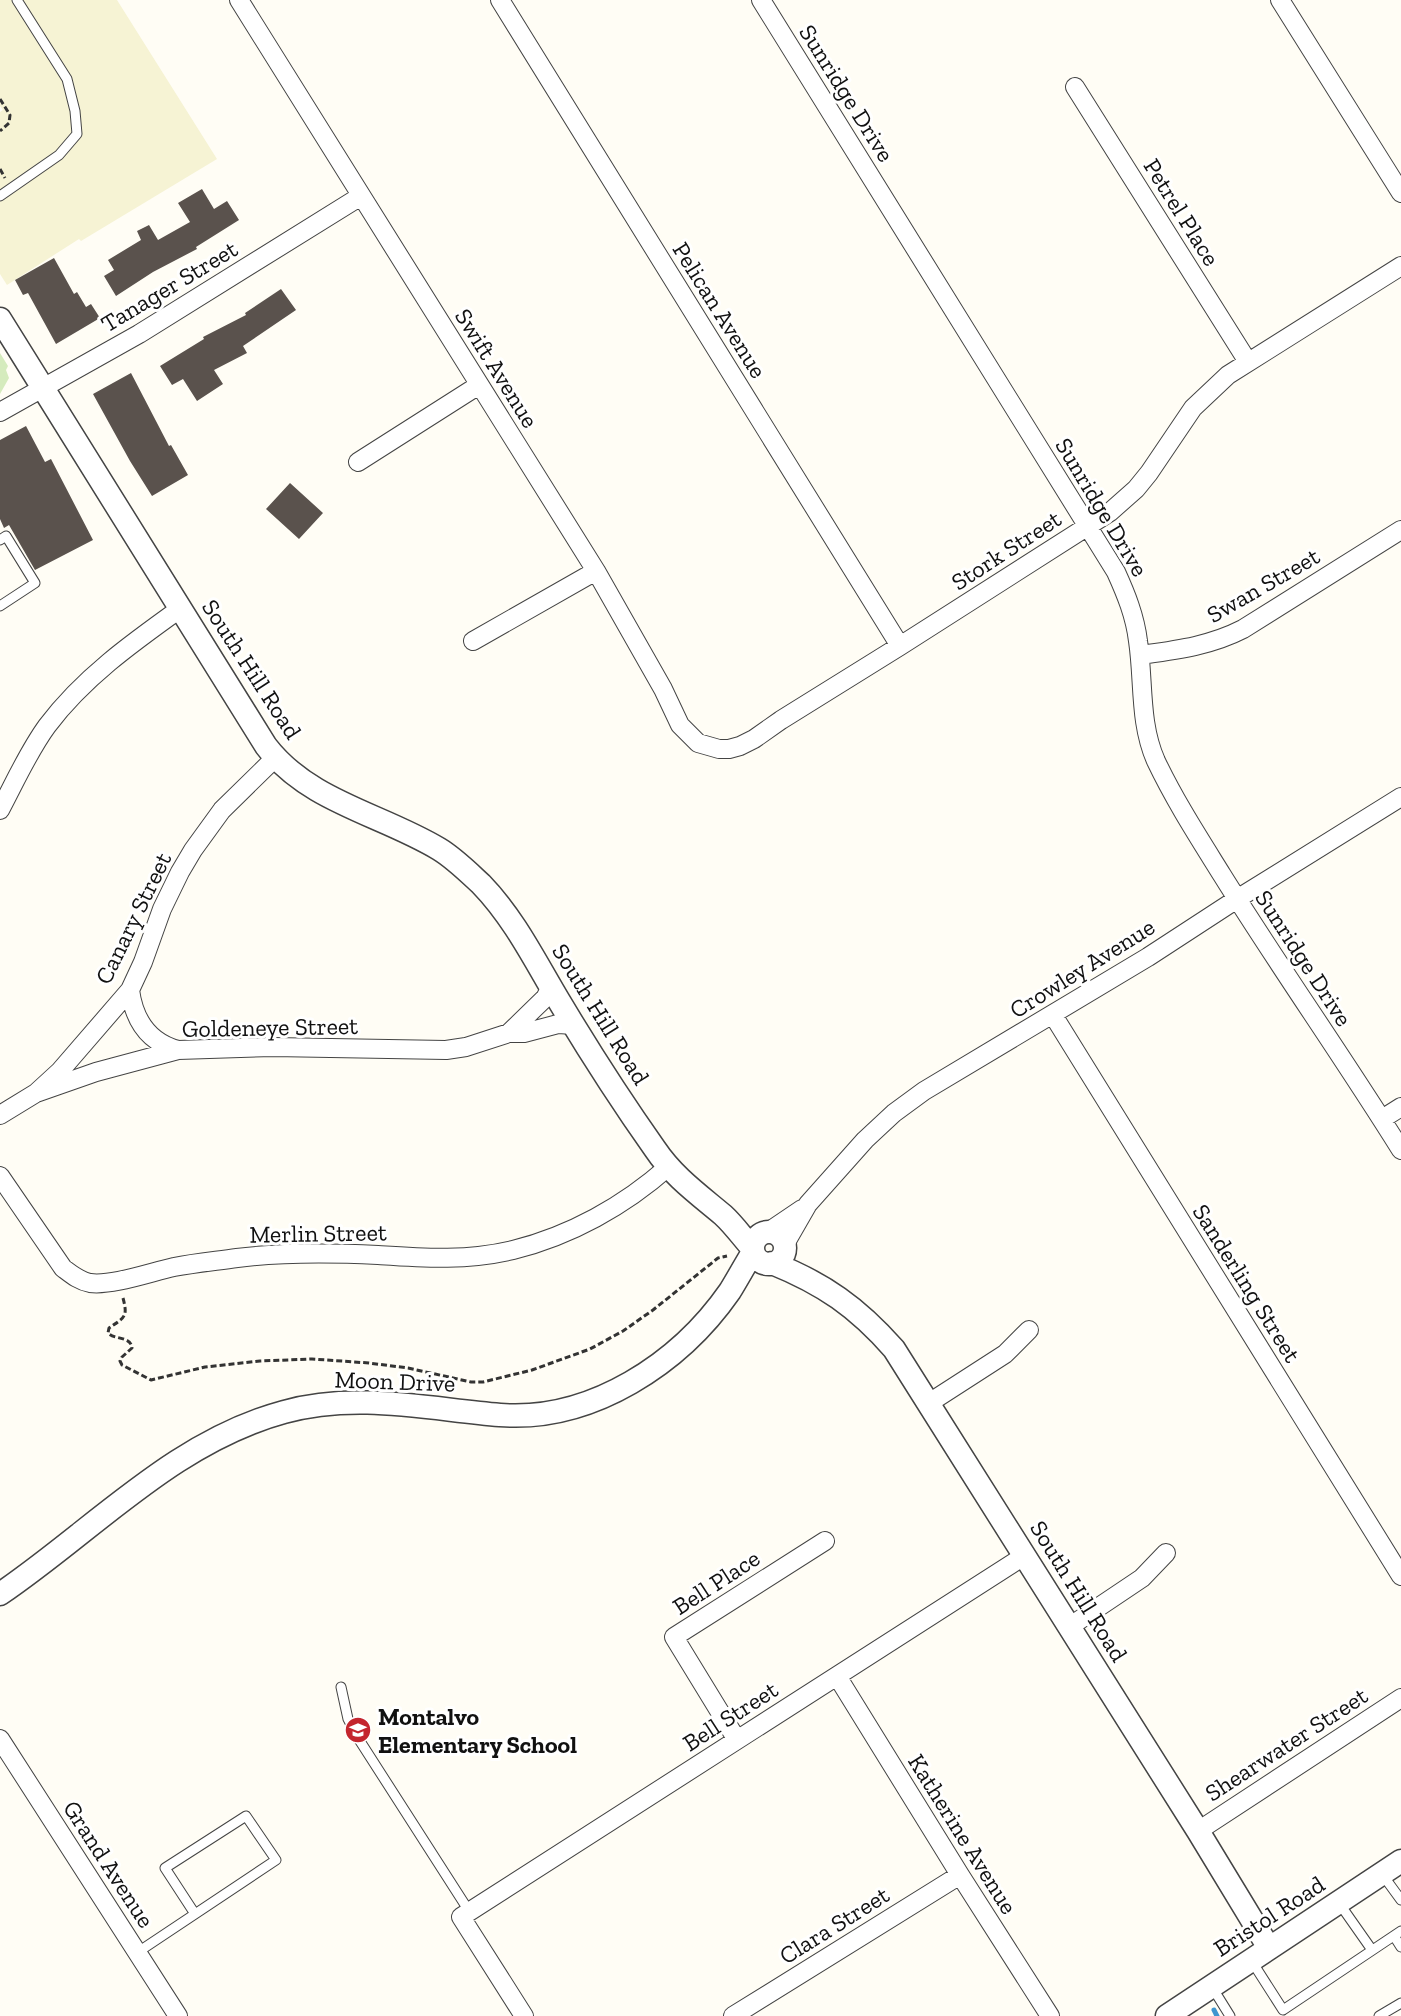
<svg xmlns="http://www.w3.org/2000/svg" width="1401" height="2016" font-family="'Zilla Slab',serif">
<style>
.farmland{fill:#f6f3d4}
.green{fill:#d5ebbd}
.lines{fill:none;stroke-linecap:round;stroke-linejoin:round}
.stream{stroke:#3f96cf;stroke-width:5}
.building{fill:#5a524d}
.service-casing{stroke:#444;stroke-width:11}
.minor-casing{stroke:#444;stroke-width:20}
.tertiary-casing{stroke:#444;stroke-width:25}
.path{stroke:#333;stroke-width:3;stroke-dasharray:6 3;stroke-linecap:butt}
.service{stroke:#fff;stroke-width:9}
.minor{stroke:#fff;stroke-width:18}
.tertiary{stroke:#fff;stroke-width:22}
.labels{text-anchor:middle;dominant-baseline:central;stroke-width:6;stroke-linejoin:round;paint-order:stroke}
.street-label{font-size:24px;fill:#111;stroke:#fff}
.poi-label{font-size:24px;font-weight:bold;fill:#111;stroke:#fff;text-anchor:start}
</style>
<rect width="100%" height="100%" fill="#fffdf5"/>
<!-- farmland -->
<path class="farmland" d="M0,0H117L217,159L81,241L79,239L7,285L0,274V112L3,110L0,106Z"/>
<!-- green -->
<path class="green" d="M0,353L8,366L6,370L9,378L0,394Z"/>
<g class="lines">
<!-- stream -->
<path class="stream" d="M1214,2010L1217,2016"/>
</g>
<!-- building -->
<path class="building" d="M202,189L214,209L227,201L239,220L196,247L197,249L153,272L116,296L104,276L114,270L108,260L141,240L137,231L149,225L158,240L190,222L178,203Z
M54,258L74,294L77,292L86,307L91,304L100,318L56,344L28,293L23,295L15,280Z
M281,289L296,310L243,346L247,353L214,370L223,384L197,401L183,379L172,385L160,366L204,339L203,337L246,315L245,313Z
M131,373L169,446L171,445L188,475L152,496L130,461L93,394Z
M26,426L45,462L51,459L93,540L35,570L9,525L4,528L0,519V440Z
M290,483L323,513L299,539L266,509Z"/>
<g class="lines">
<defs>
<path id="service" d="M0,196L59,155L77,134L75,111L67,79L17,0
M0,540L6,536L35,583L0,606
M341,1687L348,1719L358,1738L469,1911
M1382,1874L1401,1900
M1339,1903L1372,1950
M1394,1936L1401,1947
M138,1952L276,1860L246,1816L165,1868L195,1914
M1251,1960L1283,2010L1401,1931
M1212,1987L1230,2016
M1379,2016L1401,2003"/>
<path id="minor" d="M239,0L596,571L663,689L680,725L698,743L719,749H729L740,746L754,739L781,720L900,646L1110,512L1136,489L1149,473L1193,408L1228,375L1401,266
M500,0L900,646
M761,0L1116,572C1126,594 1135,616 1138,641C1144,681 1139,723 1156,761C1175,801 1199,838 1222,875C1280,968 1343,1057 1401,1150
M1280,0L1401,193
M1075,87L1248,362
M0,412L139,334L361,196
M358,462L479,385
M473,641L596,571
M1140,655C1176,650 1210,646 1243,629L1401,530
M0,810C15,782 28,752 47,726C83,678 132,643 181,608
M130,990C134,1020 148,1042 178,1050
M1053,1015L1401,1576
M509,1033L545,998L551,987
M36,1093L96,1072L178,1050L273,1047L446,1050L466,1047L509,1033H524L558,1024L574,1025
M0,1115L36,1093L60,1071L130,990L143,962L162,909L180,872L193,850L222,810L275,758
M1382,1119L1401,1107
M0,1176L63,1268C71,1274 79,1281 90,1283C112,1286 151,1272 174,1267C195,1263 216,1261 237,1258C283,1252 332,1253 378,1255C425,1258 467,1261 513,1250C570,1236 624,1206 668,1167
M768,1232L802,1209
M785,1244L808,1204L865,1140L894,1113L924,1091L1148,957L1237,899L1401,797
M929,1403L1005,1354L1029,1330
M1069,1627L1142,1578L1166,1553
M837,1676L960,1875L1050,2016
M0,1739L178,2016
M737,1740L674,1637L825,1541
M1198,1831L1401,1698
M524,2016L461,1917L1024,1556
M733,2016L960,1875"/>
<path id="tertiary" d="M0,319L266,746C309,802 381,814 439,849C454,858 468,872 481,884C514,918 535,961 559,1001C589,1051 621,1101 655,1149C673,1176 698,1194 723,1215C734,1225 743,1238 753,1249
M753 1248a16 16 0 1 1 32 0a16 16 0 1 1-32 0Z
M772,1263C824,1284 857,1307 894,1349L1198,1831L1269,1948
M0,1594C93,1531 173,1442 284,1412C356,1392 428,1409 500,1415C592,1422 680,1363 730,1291C738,1278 745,1265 753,1252
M1167,2016L1401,1861"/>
</defs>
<!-- service casing -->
<use href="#service" class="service-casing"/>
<!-- minor casing -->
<use href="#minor" class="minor-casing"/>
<!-- tertiary casing -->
<use href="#tertiary" class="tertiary-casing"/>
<!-- path -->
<path class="path" d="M0,99L10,115L9,123L0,131
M0,169L5,178
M123,1298C128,1317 125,1317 109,1328L108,1333C115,1340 131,1336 132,1348L122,1357L120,1361L122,1365L151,1380L205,1367L260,1361L312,1359L369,1363L408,1368L471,1382H483L532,1370L590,1349L623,1331L653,1310L718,1258L727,1256"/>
<!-- service -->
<use href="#service" class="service"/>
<!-- minor -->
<use href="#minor" class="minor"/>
<!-- tertiary -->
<use href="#tertiary" class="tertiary"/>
</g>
<!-- icons -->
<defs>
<symbol id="school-disc" viewBox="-11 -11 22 22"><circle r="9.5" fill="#c4262e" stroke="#fff"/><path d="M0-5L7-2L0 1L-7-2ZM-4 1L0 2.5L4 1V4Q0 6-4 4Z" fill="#fff"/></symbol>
</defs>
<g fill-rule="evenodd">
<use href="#school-disc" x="343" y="1715" width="30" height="30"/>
</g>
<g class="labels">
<!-- street labels -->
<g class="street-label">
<text transform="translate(847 93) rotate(58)">Sunridge Drive</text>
<text transform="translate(1182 212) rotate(58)">Petrel Place</text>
<text transform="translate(169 286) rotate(-31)">Tanager Street</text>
<text transform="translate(720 310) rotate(58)">Pelican Avenue</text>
<text transform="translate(497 368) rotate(58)">Swift Avenue</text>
<text transform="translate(1102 507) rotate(59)">Sunridge Drive</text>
<text transform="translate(1006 550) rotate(-33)">Stork Street</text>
<text transform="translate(1263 585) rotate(-30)">Swan Street</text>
<text transform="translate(252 669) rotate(57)">South Hill Road</text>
<text transform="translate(133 918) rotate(-64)">Canary Street</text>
<text transform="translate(1304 958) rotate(57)">Sunridge Drive</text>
<text transform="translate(1082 968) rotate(-32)">Crowley Avenue</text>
<text transform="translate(601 1014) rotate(58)">South Hill Road</text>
<text transform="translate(270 1027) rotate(-1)">Goldeneye Street</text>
<text transform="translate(318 1233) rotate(-1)">Merlin Street</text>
<text transform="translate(1247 1283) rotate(58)">Sanderling Street</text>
<text transform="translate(395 1381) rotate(2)">Moon Drive</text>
<text transform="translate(716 1582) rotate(-33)">Bell Place</text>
<text transform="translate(1079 1591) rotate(58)">South Hill Road</text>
<text transform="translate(730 1716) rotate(-33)">Bell Street</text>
<text transform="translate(1286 1744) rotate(-33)">Shearwater Street</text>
<text transform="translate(963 1834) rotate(58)">Katherine Avenue</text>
<text transform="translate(109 1864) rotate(57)">Grand Avenue</text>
<text transform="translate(1269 1916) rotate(-33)">Bristol Road</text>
<text transform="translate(834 1925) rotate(-32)">Clara Street</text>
</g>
<!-- poi labels -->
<g class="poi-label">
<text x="378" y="1716">Montalvo<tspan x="378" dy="28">Elementary School</tspan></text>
</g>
</g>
</svg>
